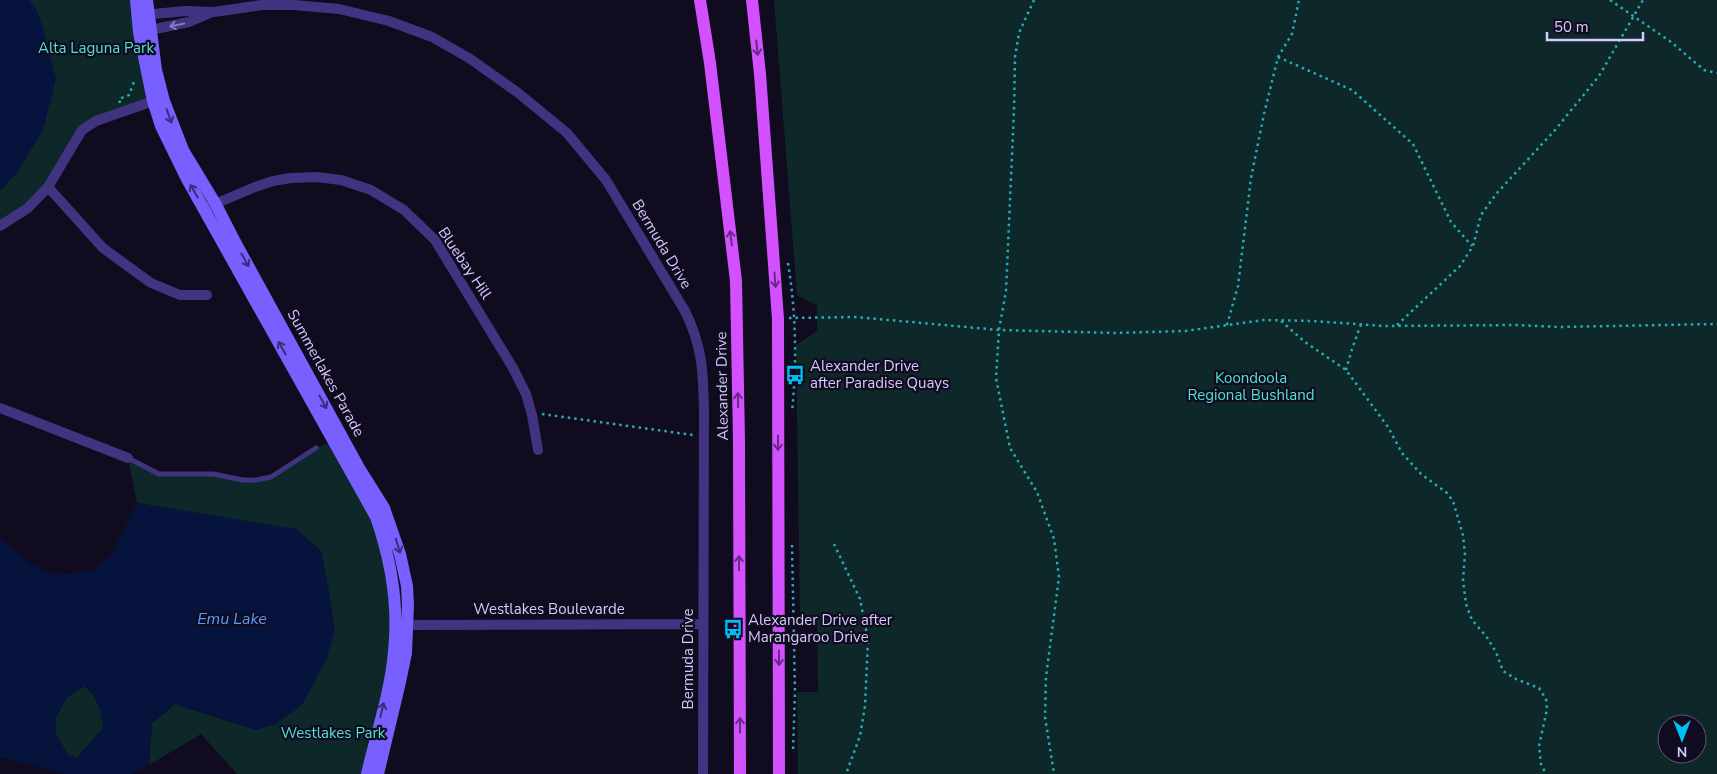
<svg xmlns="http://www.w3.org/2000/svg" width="1717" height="774" font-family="'Nunito Sans',sans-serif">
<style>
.green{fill:#0e2729;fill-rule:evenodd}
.water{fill:#06133d;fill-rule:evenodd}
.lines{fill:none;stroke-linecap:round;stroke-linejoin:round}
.path{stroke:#27acb5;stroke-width:2.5;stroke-dasharray:2.5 4;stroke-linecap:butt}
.lane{stroke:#403481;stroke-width:5}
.street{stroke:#403481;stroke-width:10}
.secondary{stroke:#7860ff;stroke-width:12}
.primary{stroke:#d350ff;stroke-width:12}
.oneway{stroke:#8477ba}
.oneway2{stroke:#682a84}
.oneway3{stroke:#3a2d79}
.labels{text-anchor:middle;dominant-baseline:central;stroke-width:4.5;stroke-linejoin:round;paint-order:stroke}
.park-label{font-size:15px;fill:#50e4d2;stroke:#110b1f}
.street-label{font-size:15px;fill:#d6c9ff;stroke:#110b1f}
.poi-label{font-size:15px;fill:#d6c9ff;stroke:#110b1f;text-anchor:start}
.water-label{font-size:16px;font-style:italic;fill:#579dff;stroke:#110b1f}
</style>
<rect width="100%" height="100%" fill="#110b1f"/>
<!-- green -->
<path class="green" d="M29,0H136L153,101L82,130L48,187L0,226V191L18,171L36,9Z
M774,0H1717V774H798L797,692H818L817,618L800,617L796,345L817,331V306L797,295ZM1667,724H1697V754H1667Z
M334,441L376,517L395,625L378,728L364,774H237L201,734L149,765L152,723L175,704L256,730L321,551L296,530L137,503L128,458L159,474H213L243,480L271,477L316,448Z
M84,686C98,695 101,712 104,727L77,758L68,756L56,734L55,719L67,697Z"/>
<!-- water -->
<path class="water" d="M0,0H29L36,9L43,28L56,79L43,130L18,171L0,191Z
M137,503L296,529L321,551L327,580L335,630L326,660L302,705L276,724L256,730L174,704L152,723L149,765L131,774H64L0,757V538L26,561L56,575L92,571L112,554ZM84,686C98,695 101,712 104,727L77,758L68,755L56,734L55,719L67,697Z"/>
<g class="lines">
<!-- path -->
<path class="path" d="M1034,0L1019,33L1015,57L1014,110L1006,291L999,330L996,378L1010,448L1037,492L1054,539L1059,577L1046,677L1045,717L1054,774
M1610,0L1671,42L1704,70L1717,73
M1278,57L1352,90L1413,144L1451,222L1472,246
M120,103L119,99L129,95L135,79
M788,263C796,312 797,362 792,412
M789,318L856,317L999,330L1115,333L1185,331L1264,320L1313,321L1384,326L1516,325L1559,327L1717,324
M1281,321L1305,342L1346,370L1388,427L1402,453L1421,474L1447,493L1453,501L1463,535L1465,554L1463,580L1466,604L1472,620L1486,636L1496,652L1503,671L1516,679L1539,688L1546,699L1547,709L1539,746L1541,764L1546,774
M1227,325L1238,286L1251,178L1264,114L1278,57L1292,34L1299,0
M1397,325L1460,266L1473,246L1481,215L1497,193L1555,130L1599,76L1643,0
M1346,370L1352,349L1361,324
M542,414L693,435
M834,544L860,599L868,640L865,706L860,736L846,774
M792,545L795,692L793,751"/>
<!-- lane -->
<path class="lane" d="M128,458L159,474H213L243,480H256L271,477L316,448"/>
<!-- street -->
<path class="street" d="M142,15L186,11L214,12L262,5H294L339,9L389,21L432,37L469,58L517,92L567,133L606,180L685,311C703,348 703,372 704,411L703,774
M145,31L189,22L210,13
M48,187L103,248L151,283L180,295H207
M210,206L255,187L273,181L291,178L316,177L341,180L371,190L404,210L435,240L513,368L526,394L532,415L538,450
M0,226L28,208L48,187L82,130L96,121L159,99
M0,408L128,458
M402,625L703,624"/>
<!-- secondary -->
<path class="secondary" d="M136,0L139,32L153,101L161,126L187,179L376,517C391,560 399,605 394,651C391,691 376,735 367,774
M147,0L156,70L164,101L183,150L215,203L235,242L359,468L384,508L400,554L407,586L408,605L406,653L400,682L378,774"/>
<!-- primary -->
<path class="primary" d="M700,0L710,63L736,281L739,441L740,774
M752,0L760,74L778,319L779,774"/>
</g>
<!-- one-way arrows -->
<defs><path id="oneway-shaft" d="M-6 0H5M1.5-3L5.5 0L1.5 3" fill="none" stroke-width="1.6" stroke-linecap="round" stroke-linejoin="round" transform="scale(1.25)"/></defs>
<use class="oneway" href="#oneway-shaft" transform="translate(177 25) rotate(168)"/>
<g class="oneway2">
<use href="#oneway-shaft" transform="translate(757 48) rotate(84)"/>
<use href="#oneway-shaft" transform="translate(731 238) rotate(-97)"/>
<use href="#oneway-shaft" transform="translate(775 280) rotate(86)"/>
<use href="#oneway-shaft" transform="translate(738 400) rotate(-91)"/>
<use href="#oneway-shaft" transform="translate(778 443) rotate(90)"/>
<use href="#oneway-shaft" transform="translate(739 563) rotate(-90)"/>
<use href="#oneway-shaft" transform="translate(779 658) rotate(90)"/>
<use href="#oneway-shaft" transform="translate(740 725) rotate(-90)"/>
</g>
<g class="oneway3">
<use href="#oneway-shaft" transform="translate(169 116) rotate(70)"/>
<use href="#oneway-shaft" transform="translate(194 191) rotate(-120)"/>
<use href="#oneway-shaft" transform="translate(245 260) rotate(61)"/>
<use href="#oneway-shaft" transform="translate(282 348) rotate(-119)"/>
<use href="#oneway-shaft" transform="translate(323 402) rotate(61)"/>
<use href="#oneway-shaft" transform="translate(398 546) rotate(73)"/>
<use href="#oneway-shaft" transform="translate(382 710) rotate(-76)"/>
</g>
<!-- icons -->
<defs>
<symbol id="bus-bare" viewBox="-9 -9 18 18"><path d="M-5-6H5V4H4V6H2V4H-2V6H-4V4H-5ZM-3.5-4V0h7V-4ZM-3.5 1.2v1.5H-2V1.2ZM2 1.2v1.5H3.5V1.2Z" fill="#00bef4" stroke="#110b1f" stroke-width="2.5" paint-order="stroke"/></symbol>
</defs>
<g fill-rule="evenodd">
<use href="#bus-bare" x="781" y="361" width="28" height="28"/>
<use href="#bus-bare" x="719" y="615" width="28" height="28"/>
</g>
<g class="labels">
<!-- park labels -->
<g class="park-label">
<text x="96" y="48">Alta Laguna Park</text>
<text x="1251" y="378">Koondoola<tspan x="1251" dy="17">Regional Bushland</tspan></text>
<text x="333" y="733">Westlakes Park</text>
</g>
<!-- street labels -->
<g class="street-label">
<text transform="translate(662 244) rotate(59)">Bermuda Drive</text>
<text transform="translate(465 263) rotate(56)">Bluebay Hill</text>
<text transform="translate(326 373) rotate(61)">Summerlakes Parade</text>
<text transform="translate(722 386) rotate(-91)">Alexander Drive</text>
<text x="549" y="609">Westlakes Boulevarde</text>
<text transform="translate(688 659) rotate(-90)">Bermuda Drive</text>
</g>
<!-- poi labels -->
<g class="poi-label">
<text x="810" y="366">Alexander Drive<tspan x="810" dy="17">after Paradise Quays</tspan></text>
<text x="748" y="620">Alexander Drive after<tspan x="748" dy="17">Marangaroo Drive</tspan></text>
</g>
<!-- water labels -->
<g class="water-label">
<text x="232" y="619">Emu Lake</text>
</g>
</g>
<!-- north arrow -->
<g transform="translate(1682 739) rotate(180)"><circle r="24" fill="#110b1f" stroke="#605779"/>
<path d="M0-4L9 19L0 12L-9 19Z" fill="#00bef4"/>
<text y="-8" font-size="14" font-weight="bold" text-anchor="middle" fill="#d6c9ff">N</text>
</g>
<!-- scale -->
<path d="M1547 32v8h96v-8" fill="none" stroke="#d6c9ff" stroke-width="2.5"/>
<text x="1554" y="32" font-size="15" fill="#d6c9ff" stroke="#110b1f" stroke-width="4" paint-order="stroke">50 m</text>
</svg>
